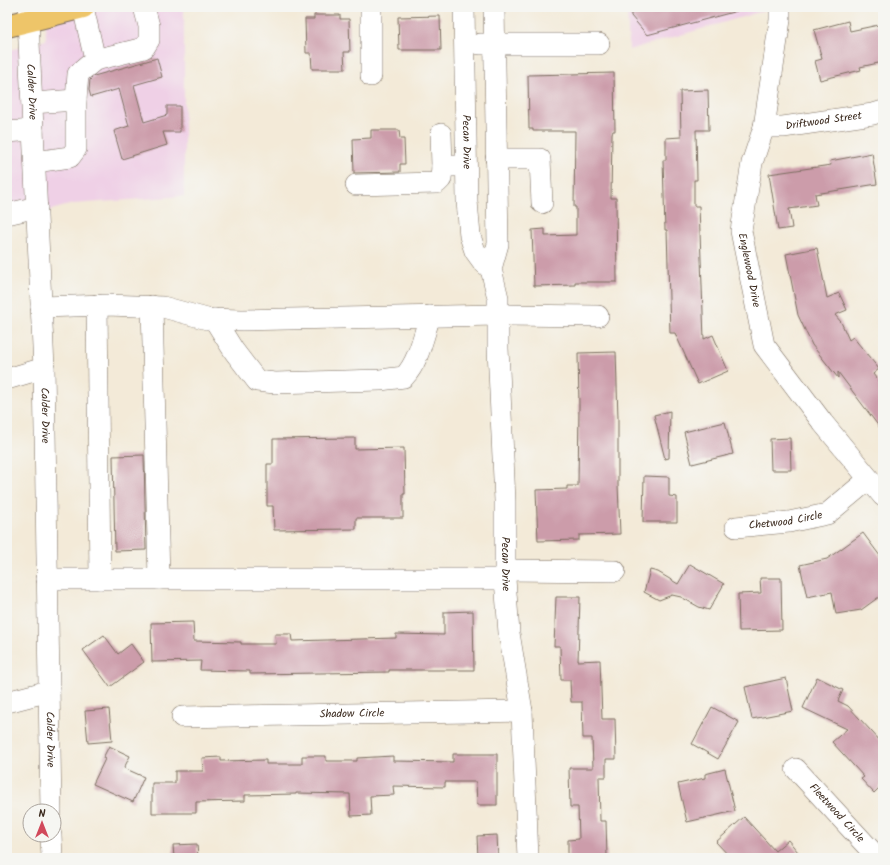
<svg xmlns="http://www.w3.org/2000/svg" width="890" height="865" font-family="Kalam,sans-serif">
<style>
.built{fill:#efd0e6}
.building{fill:#cc9caa}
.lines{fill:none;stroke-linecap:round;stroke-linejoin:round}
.minor-casing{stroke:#7b6d5f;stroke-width:22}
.major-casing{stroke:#7b6d5f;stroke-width:24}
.minor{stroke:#fff;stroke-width:21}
.major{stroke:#eec569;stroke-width:22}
.labels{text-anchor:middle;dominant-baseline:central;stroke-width:4;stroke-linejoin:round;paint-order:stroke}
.street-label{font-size:11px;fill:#3b2a1e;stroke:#f6f6f2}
</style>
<rect width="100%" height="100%" fill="#f6f6f2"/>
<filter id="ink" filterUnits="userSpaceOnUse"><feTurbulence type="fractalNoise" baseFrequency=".025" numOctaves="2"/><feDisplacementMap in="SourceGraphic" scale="8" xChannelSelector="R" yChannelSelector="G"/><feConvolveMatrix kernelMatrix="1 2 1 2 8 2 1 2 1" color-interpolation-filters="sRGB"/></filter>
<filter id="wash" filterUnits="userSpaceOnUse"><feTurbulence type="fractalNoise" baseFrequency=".012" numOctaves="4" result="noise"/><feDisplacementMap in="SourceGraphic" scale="16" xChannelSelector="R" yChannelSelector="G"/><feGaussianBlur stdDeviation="0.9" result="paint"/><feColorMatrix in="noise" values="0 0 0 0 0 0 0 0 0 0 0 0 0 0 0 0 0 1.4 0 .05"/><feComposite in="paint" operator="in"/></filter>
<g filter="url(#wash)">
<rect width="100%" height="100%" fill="#f3ead8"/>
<!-- built -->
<path class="built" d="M45,7H184V196L73,204L7,222V51L46,40Z
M627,7H777L629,50Z"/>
<g id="blocks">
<!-- building -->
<path class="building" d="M631,7H737V11L647,35L631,16Z
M314,15H340V19H349L350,52H344L345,69H312L311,53H306L305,19H314Z
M440,16L441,50H399L398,17Z
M848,21L850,31L883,24V62L860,67L861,70L820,80L815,61L822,59L814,30Z
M157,58L162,77L134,85L144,122L167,115V106H180V132H163L167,145L122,159L114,131L129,126L119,89L91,97L89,90L90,80L94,76Z
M614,73L615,131H613L612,133L611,198H616L617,282H575V285L534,286L532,230L545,229V236L576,235V207H574L575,131H533V129H529L528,75Z
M708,90L709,130H696L697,180H694V206H699L704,339L713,335L728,371L698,384L675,333H670L667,230H665L663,160H666V138L681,137L680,91Z
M371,130H399L400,139H404L405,164H400V172L354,173L353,139L371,138Z
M872,153L877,184L815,194L817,205L789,209L792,228L778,230L769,174L831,165L830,161Z
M817,248L827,298L839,293L847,310L835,315L841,322L849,340L853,337L879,369L873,374L883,387V432L838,372V378L812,345L798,315L786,254Z
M616,352L618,419V485L620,534L579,535V540L538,541L536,490L567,489V486H578L579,406L578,353Z
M670,411L669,458L665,459L654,415Z
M725,422L733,454L692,464L684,432Z
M355,438V449L404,448L405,494H403V518H356V529L274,530L273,506H267V464H273V439Z
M790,438L791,470H771L770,439Z
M144,455L146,550L115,551L113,456Z
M644,476L669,477V496L677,497V522H643Z
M863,533L883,560V594L861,610L836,614L832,592L807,597L800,565L827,559Z
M690,564L724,584L709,610L699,607L681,597L672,595L659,600L644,592L650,570L658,572L678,584Z
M760,578H781L782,630L739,631L738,594L761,593Z
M556,597H580L578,661L600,660L602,719H615L616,759H606V777H599L600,821H606L607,858H568V840L579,839L578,807H570L569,768H593L592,738H583L582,702H571L570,680H561L560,646H554Z
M473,611L474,670H389V672L250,674V671L200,670L201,661L152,662L151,623L193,622L194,641L241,642V644H276L275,634H291L292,641L396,638V634L444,635V612Z
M104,635L118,654L131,644L144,662L110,687L83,650Z
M817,677L843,690L838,701L848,706L883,744V784L874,793L861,779L864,777L832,742L847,729L803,708Z
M786,678L793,711L752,719L745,687Z
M712,707L739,722L718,759L692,744Z
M109,709L112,741L88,743L85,711Z
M109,746L130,756L124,768L144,777L133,802L93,784L105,759L103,758Z
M453,754H497V805H477L476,782H445V787L393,786L394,795L370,796L371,815L351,816L350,794L296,793V794L245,795V801L196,802V813H152V783H175V771H203L202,758L221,757V761L266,760V764H302V756H326V761H357V758L393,756V761L453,762Z
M725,769L735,811L687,822L678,784L705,778V774Z
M744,817L775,851L788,840L803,858H731L716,842Z
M497,835L498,858H478L477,836Z
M197,844L198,858H174L173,845Z"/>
</g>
</g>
<g filter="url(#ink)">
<use href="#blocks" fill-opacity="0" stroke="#7b6d5f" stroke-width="1"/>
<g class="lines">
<defs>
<g id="minor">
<path id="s1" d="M30,7L28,20L44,368L51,811"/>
<path d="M83,7L95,60"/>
<path d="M371,7V76"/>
<path id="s2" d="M464,7L467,201L470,236L475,251L483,262L491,269"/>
<path id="s3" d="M494,7L498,244L491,269L498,298V348L505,501V579L509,633L522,711L528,858"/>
<path id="s4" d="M780,7V20L764,127L752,163L741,231L764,345L823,423L883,496"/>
<path d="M480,44H599"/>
<path d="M32,103L76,100"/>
<path id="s5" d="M764,127H783L873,114L883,111"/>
<path d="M7,132L33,130"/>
<path d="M441,134L442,166H455"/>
<path d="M496,159H540L542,203"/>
<path d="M35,162L70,157L76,149V100L78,74L95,60L144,48L149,40V26L144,7"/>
<path d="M356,185L437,183L441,179L442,166"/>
<path d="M7,214L37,207"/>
<path d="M97,305L100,579"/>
<path d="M152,306L159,579"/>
<path d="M41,307L107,305L163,307L207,319L242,320L498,315L598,316"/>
<path d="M214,319L234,351L257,381L275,383L380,380L404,377C419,361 423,337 430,316"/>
<path d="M7,379L44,368"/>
<path id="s6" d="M736,527L789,522L827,514L869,479"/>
<path d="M505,570L615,571"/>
<path d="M47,579H505"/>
<path d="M7,702L49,691"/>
<path id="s7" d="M182,717L522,711"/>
<path id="s8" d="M796,769L878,858"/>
<path d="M51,835L52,858"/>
</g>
<path id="major" d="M7,26L83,7"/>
</defs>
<!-- minor casing -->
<use href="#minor" class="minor-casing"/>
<!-- major casing -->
<use href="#major" class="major-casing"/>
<!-- minor -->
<use href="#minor" class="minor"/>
<!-- major -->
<use href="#major" class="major"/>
</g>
</g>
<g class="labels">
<!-- street labels -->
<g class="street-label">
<text stroke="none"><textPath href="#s1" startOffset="85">Calder Drive</textPath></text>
<text stroke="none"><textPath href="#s5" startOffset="60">Driftwood Street</textPath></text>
<text stroke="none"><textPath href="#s2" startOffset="135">Pecan Drive</textPath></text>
<text stroke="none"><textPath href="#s4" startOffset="268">Englewood Drive</textPath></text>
<text stroke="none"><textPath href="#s1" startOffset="409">Calder Drive</textPath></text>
<text stroke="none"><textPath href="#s6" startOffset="50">Chetwood Circle</textPath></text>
<text stroke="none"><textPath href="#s3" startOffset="559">Pecan Drive</textPath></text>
<text stroke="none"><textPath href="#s7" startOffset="170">Shadow Circle</textPath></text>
<text stroke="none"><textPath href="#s1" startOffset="733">Calder Drive</textPath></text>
<text stroke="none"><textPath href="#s8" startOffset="60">Fleetwood Circle</textPath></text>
</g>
</g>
<!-- margin -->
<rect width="890" height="865" fill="none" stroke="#f6f6f2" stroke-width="24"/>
<!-- north arrow -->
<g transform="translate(42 823)"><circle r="19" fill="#f6f6f2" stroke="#aba49d"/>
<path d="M0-3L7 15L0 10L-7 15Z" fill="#d1495b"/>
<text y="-6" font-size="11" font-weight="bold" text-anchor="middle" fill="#3b2a1e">N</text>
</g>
</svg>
